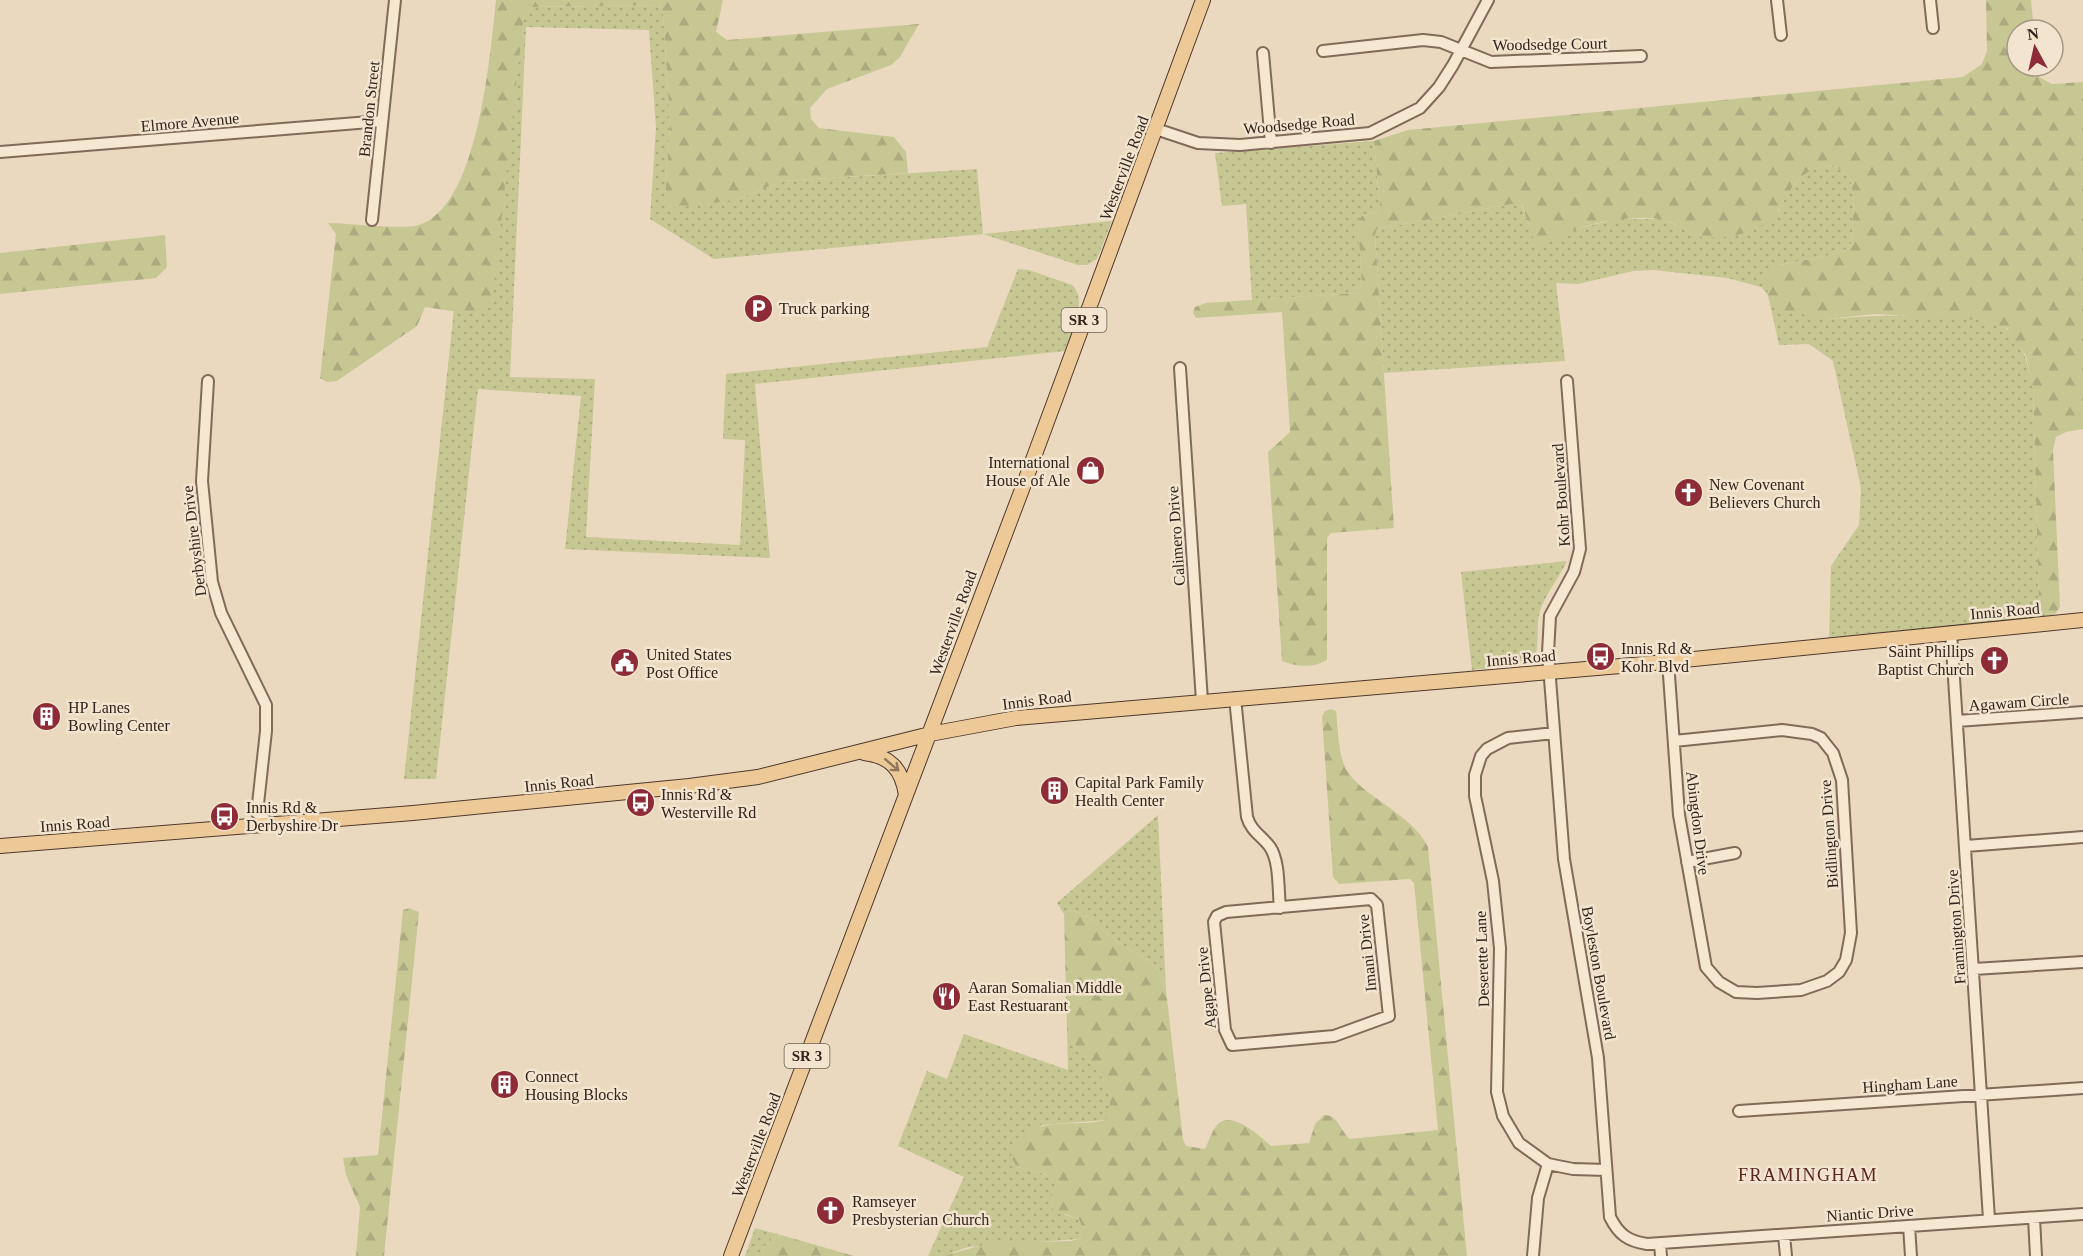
<svg xmlns="http://www.w3.org/2000/svg" width="2083" height="1256" font-family="'Times New Roman',serif">
<style>
.grass{fill:url(#grass-dots)}
.forest{fill:url(#forest-firs)}
.lines{fill:none;stroke-linecap:round;stroke-linejoin:round}
.minor-casing{stroke:#826a59;stroke-width:14}
.major-casing{stroke:#4f392d;stroke-width:16}
.minor{stroke:#f6e7d1;stroke-width:10}
.major{stroke:#edc998;stroke-width:14}
.oneway{stroke:#90765a}
.labels{text-anchor:middle;dominant-baseline:central;stroke-width:5;stroke-linejoin:round;paint-order:stroke}
.shield{fill:#f2e4ce;stroke:#6c5e51;stroke-width:1.5}
.shield-label{font-size:15px;font-weight:bold;fill:#32241c}
.street-label{font-size:16px;fill:#32241c;stroke:#f2e4ce}
.poi-label{font-size:16px;fill:#32241c;stroke:#f2e4ce;text-anchor:start}
.neighbourhood-label{font-size:18px;letter-spacing:1.5px;fill:#5c251e;stroke:#f2e4ce}
</style>
<defs>
<pattern id="grass-dots" width="8" height="8" patternUnits="userSpaceOnUse" patternTransform="scale(1.5)"><rect width="8" height="8" fill="#c7c794"/><path d="M2 2h.1M6 6h.1" fill="none" stroke="#abab7f" stroke-width="1.8" stroke-linecap="round"/></pattern>
<pattern id="forest-firs" width="22" height="20" patternUnits="userSpaceOnUse" patternTransform="scale(1.5)"><rect width="22" height="20" fill="#c7c794"/><path d="M5 1l3.5 6h-7zM16 11l3.5 6h-7z" fill="#abab7f"/></pattern>
</defs>
<rect width="100%" height="100%" fill="#ead9bf"/>
<!-- grass -->
<path class="grass" d="M659,5L663,13L670,124L665,198L735,200L783,181L977,169L983,234L1112,221L1097,259L1087,265H1078L983,234L714,259L650,219L656,128L649,30L526,27L510,377L595,379L586,537L740,545L745,440L723,439L726,374L987,347L1018,269L1029,270L1072,285C1089,302 1071,332 1065,351L755,384L770,558L565,549L581,396L478,389L436,779H404L454,309L479,315L524,14L532,7Z
M1374,141L1380,206L1376,212L1361,216L1358,224L1362,287L1356,293L1252,300L1246,204L1222,206L1215,153Z
M1834,165L1850,177L1854,199L1851,247L1836,254L1774,266L1826,319C1858,316 1987,309 2008,330C2024,345 2029,367 2033,388L2039,607L2042,613L2055,614L2035,619L1829,637L1831,566L1859,525L1861,488L1833,361L1809,344L1779,345L1768,295L1761,287L1727,278L1654,270L1633,271L1578,284L1556,283L1565,361L1384,373L1375,235L1377,229L1512,204H1521L1537,245L1579,228L1617,219H1663L1697,236L1778,211C1795,183 1799,168 1834,165Z
M1567,561C1559,578 1546,593 1540,611C1535,628 1541,646 1533,662L1472,670L1461,572Z
M1158,815L1166,990L1161,973L1149,961L1116,941L1087,916L1070,910L1064,914L1057,903Z
M1067,1032C1083,1066 1122,1077 1107,1120L1041,1125L1017,1167L1045,1174L1055,1184L1054,1190L1065,1215L1079,1219L1083,1230L1079,1239L968,1247L943,1256H928L964,1177L898,1146L927,1071L947,1079L964,1034L1068,1070Z
M755,1228L781,1235C768,1237 764,1245 762,1256H745Z"/>
<!-- forest -->
<path class="forest" d="M496,0H723L716,32L727,40L919,24L900,57L891,65L827,89L810,108L811,119L819,128L894,137L906,152L908,173L783,181L735,200L672,208L665,198L670,124L663,13L659,5L532,7L524,14L492,303L485,313L479,315L425,307L417,326L337,381L327,382L320,378L336,234L328,223C346,223 406,230 419,225C479,206 490,54 496,0Z
M1986,0H2031L2034,30H2017V66H2038L2039,77L2052,84L2083,82V429L2066,432L2056,437L2053,450L2060,607L2055,614L2042,613L2039,607L2033,388L2026,356L2007,328L1981,320L1876,314L1826,319L1781,310L1768,295L1766,278L1774,266L1836,254L1851,247L1854,199L1850,177L1834,165C1781,170 1796,207 1757,228C1743,236 1713,240 1698,236C1685,233 1674,221 1660,219C1633,216 1605,220 1579,228C1566,233 1550,245 1536,245L1522,205L1512,204L1377,229L1375,235L1394,528L1331,533L1327,538V660C1314,668 1297,667 1282,661L1268,452L1290,432L1282,312L1196,318L1193,313L1195,307L1206,303L1356,293L1362,287L1358,224L1361,216L1376,212L1380,206L1374,141L1408,130L1963,77L1982,64L1987,51Z
M165,235L167,267L156,278L0,294V253Z
M1331,709L1336,711C1338,727 1338,747 1343,762C1353,794 1411,811 1428,847L1467,1256H943L990,1243L1071,1241L1079,1239L1083,1230L1079,1219L1053,1210L1048,1201L1055,1184L1045,1174L1017,1167L1011,1157C1021,1111 1074,1129 1106,1120C1123,1078 1082,1065 1067,1032L1064,914L1070,910L1087,916L1116,941L1149,961L1161,973L1166,990L1183,1139L1186,1146L1205,1149C1209,1141 1212,1130 1218,1124C1232,1110 1261,1137 1271,1146L1309,1143L1315,1124L1324,1115C1339,1115 1340,1131 1350,1139L1438,1130L1414,883L1410,879L1339,884L1333,877L1322,716L1325,711Z
M409,908L419,912L384,1256H356L360,1207L346,1175L343,1158L378,1155L403,910Z
M781,1235L854,1256H762C764,1245 768,1237 781,1235Z"/>
<g class="lines">
<defs>
<path id="minor" d="M1777,0L1781,35
M1930,0L1933,28
M1323,51L1423,40L1441,42L1491,62L1641,56
M1263,53L1271,143
M1156,129L1198,143L1240,145L1370,133L1420,108L1439,87L1453,65L1488,0
M0,152L382,121
M372,220L395,0
M1180,368L1202,701
M208,381L202,481L212,582L221,613L266,705V731L257,813L270,824
M1567,381L1580,549L1574,572L1550,616L1548,653L1564,859L1598,1058L1610,1217C1619,1235 1628,1241 1647,1244L2083,1214
M1951,632L1989,1219
M1668,661L1679,815L1706,967L1719,982L1736,992L1757,993L1801,990L1827,981L1839,972L1846,960L1851,933L1842,780L1833,753L1821,738L1812,734L1782,730L1674,741
M1235,698L1247,817C1251,831 1262,836 1270,847C1280,862 1278,890 1280,908
M1957,721L2083,712
M1554,733L1508,738L1487,749L1481,756L1475,775V796L1493,881L1500,948L1497,1092L1503,1116L1519,1143L1548,1164L1573,1169L1606,1170
M1966,846L2083,837
M1687,862L1735,853
M1371,899L1377,905L1389,1016L1334,1036L1232,1045L1225,1030L1214,922L1217,916L1226,912Z
M1974,969L2083,962
M1739,1111L2083,1088
M2034,1218L2036,1256
M1909,1226L1911,1256
M1784,1235L1786,1256
M1660,1244L1661,1256
M1533,1256L1538,1198L1548,1164"/>
<path id="major" d="M864,753C890,756 902,769 906,795
M0,846L413,813L689,786L758,777L930,734L1016,718L1644,664L2083,620
M731,1256L1021,492L1203,0"/>
</defs>
<!-- minor casing -->
<use href="#minor" class="minor-casing"/>
<!-- major casing -->
<use href="#major" class="major-casing"/>
<!-- minor -->
<use href="#minor" class="minor"/>
<!-- major -->
<use href="#major" class="major"/>
</g>
<!-- one-way arrows -->
<defs><path id="oneway-shaft" d="M-6 0H5M1.5-3L5.5 0L1.5 3" fill="none" stroke-width="1.6" stroke-linecap="round" stroke-linejoin="round" transform="scale(1.5)"/></defs>
<use class="oneway" href="#oneway-shaft" transform="translate(892 765) rotate(41)"/>
<!-- icons -->
<defs>
<symbol id="parking-disc" viewBox="-11 -11 22 22"><circle r="9.5" fill="#8d2c37" stroke="#f2e4ce"/><path d="M-3.5-5.5H1a3.5 3.5 0 0 1 0 7H-1V5.5H-3.5ZM-1-3.4V-.6H.8a1.4 1.4 0 0 0 0-2.8Z" fill="#fff"/></symbol>
<symbol id="shop-disc" viewBox="-11 -11 22 22"><circle r="9.5" fill="#8d2c37" stroke="#f2e4ce"/><path d="M-5-2.5h2.3a2.7 3.5 0 0 1 5.4 0H5L5.5 6h-11ZM-1.5-2.5h3a1.5 2.3 0 0 0-3 0Z" fill="#fff"/></symbol>
<symbol id="church-disc" viewBox="-11 -11 22 22"><circle r="9.5" fill="#8d2c37" stroke="#f2e4ce"/><path d="M-1.2-6h2.4v3.5h3.3v2.4h-3.3V6h-2.4V-.1h-3.3v-2.4h3.3Z" fill="#fff"/></symbol>
<symbol id="bus-disc" viewBox="-11 -11 22 22"><circle r="9.5" fill="#8d2c37" stroke="#f2e4ce"/><path d="M-5-6H5V4H4V6H2V4H-2V6H-4V4H-5ZM-3.5-4V0h7V-4ZM-3.5 1.2v1.5H-2V1.2ZM2 1.2v1.5H3.5V1.2Z" fill="#fff"/></symbol>
<symbol id="civic-disc" viewBox="-11 -11 22 22"><circle r="9.5" fill="#8d2c37" stroke="#f2e4ce"/><path d="M-.6-6.5H3V-4.5H.6V-3L4-1V1h2V6H-6V1h2V-1L-.6-3ZM-1.2 2.5V6h2.4V2.5Z" fill="#fff"/></symbol>
<symbol id="building-disc" viewBox="-11 -11 22 22"><circle r="9.5" fill="#8d2c37" stroke="#f2e4ce"/><path d="M-4-6H4V6H1V3H-1V6H-4ZM-2.5-4.3h1.7v1.8h-1.7ZM.8-4.3h1.7v1.8H.8ZM-2.5-1h1.7V.8h-1.7ZM.8-1h1.7V.8H.8Z" fill="#fff"/></symbol>
<symbol id="restaurant-disc" viewBox="-11 -11 22 22"><circle r="9.5" fill="#8d2c37" stroke="#f2e4ce"/><path d="M-5-6h1v4h1v-4h1v4h1v-4h1v5L-1.5 .5V6h-2V.5L-5-1ZM5-6V6H3V1.5H1.5Q1.5-4 5-6Z" fill="#fff"/></symbol>
</defs>
<g fill-rule="evenodd">
<use href="#parking-disc" x="742" y="292" width="33" height="33"/>
<use href="#shop-disc" x="1074" y="454" width="33" height="33"/>
<use href="#church-disc" x="1672" y="476" width="33" height="33"/>
<use href="#bus-disc" x="1584" y="640" width="33" height="33"/>
<use href="#church-disc" x="1978" y="644" width="33" height="33"/>
<use href="#civic-disc" x="608" y="646" width="33" height="33"/>
<use href="#building-disc" x="30" y="700" width="33" height="33"/>
<use href="#building-disc" x="1038" y="774" width="33" height="33"/>
<use href="#bus-disc" x="624" y="786" width="33" height="33"/>
<use href="#bus-disc" x="208" y="800" width="33" height="33"/>
<use href="#restaurant-disc" x="930" y="980" width="33" height="33"/>
<use href="#building-disc" x="488" y="1068" width="33" height="33"/>
<use href="#church-disc" x="814" y="1194" width="33" height="33"/>
</g>
<g class="labels">
<!-- shield labels -->
<g class="shield">
<rect x="1061.5" y="308" width="45" height="24" rx="4.5"/>
<rect x="784.5" y="1044" width="45" height="24" rx="4.5"/>
</g>
<g class="shield-label">
<text x="1084" y="320">SR 3</text>
<text x="807" y="1056">SR 3</text>
</g>
<!-- street labels -->
<g class="street-label">
<text transform="translate(1550 44) rotate(-1)">Woodsedge Court</text>
<text transform="translate(369 109) rotate(-84)">Brandon Street</text>
<text transform="translate(190 122) rotate(-5)">Elmore Avenue</text>
<text transform="translate(1299 124) rotate(-5)">Woodsedge Road</text>
<text transform="translate(1124 168) rotate(-69)">Westerville Road</text>
<text transform="translate(1561 495) rotate(-94)">Kohr Boulevard</text>
<text transform="translate(1176 536) rotate(-94)">Calimero Drive</text>
<text transform="translate(194 541) rotate(-97)">Derbyshire Drive</text>
<text transform="translate(2005 611) rotate(-5)">Innis Road</text>
<text transform="translate(953 623) rotate(-70)">Westerville Road</text>
<text transform="translate(1521 658) rotate(-5)">Innis Road</text>
<text transform="translate(1037 700) rotate(-7)">Innis Road</text>
<text transform="translate(2019 702) rotate(-4)">Agawam Circle</text>
<text transform="translate(559 783) rotate(-6)">Innis Road</text>
<text transform="translate(1698 823) rotate(83)">Abingdon Drive</text>
<text transform="translate(75 824) rotate(-4)">Innis Road</text>
<text transform="translate(1829 834) rotate(-94)">Bidlington Drive</text>
<text transform="translate(1956 927) rotate(-94)">Framington Drive</text>
<text transform="translate(1367 953) rotate(-96)">Imani Drive</text>
<text transform="translate(1482 959) rotate(-92)">Deserette Lane</text>
<text transform="translate(1599 973) rotate(80)">Boyleston Boulevard</text>
<text transform="translate(1206 988) rotate(-96)">Agape Drive</text>
<text transform="translate(1910 1084) rotate(-4)">Hingham Lane</text>
<text transform="translate(756 1145) rotate(-69)">Westerville Road</text>
<text transform="translate(1870 1213) rotate(-4)">Niantic Drive</text>
</g>
<!-- poi labels -->
<g class="poi-label">
<text x="779" y="308">Truck parking</text>
<text x="1070" y="462" text-anchor="end">International<tspan x="1070" dy="18">House of Ale</tspan></text>
<text x="1709" y="484">New Covenant<tspan x="1709" dy="18">Believers Church</tspan></text>
<text x="1621" y="648">Innis Rd &amp;<tspan x="1621" dy="18">Kohr Blvd</tspan></text>
<text x="1974" y="651" text-anchor="end">Saint Phillips<tspan x="1974" dy="18">Baptist Church</tspan></text>
<text x="646" y="654">United States<tspan x="646" dy="18">Post Office</tspan></text>
<text x="68" y="707">HP Lanes<tspan x="68" dy="18">Bowling Center</tspan></text>
<text x="1075" y="782">Capital Park Family<tspan x="1075" dy="18">Health Center</tspan></text>
<text x="661" y="794">Innis Rd &amp;<tspan x="661" dy="18">Westerville Rd</tspan></text>
<text x="246" y="807">Innis Rd &amp;<tspan x="246" dy="18">Derbyshire Dr</tspan></text>
<text x="968" y="987">Aaran Somalian Middle<tspan x="968" dy="18">East Restuarant</tspan></text>
<text x="525" y="1076">Connect<tspan x="525" dy="18">Housing Blocks</tspan></text>
<text x="852" y="1201">Ramseyer<tspan x="852" dy="18">Presbysterian Church</tspan></text>
</g>
<!-- neighbourhood labels -->
<g class="neighbourhood-label">
<text x="1808" y="1175">FRAMINGHAM</text>
</g>
</g>
<!-- north arrow -->
<g transform="translate(2035 48) rotate(352)"><circle r="28" fill="#f2e4ce" stroke="#a59787" stroke-width="1.5"/>
<path d="M0-4.5L10 22L0 15L-10 22Z" fill="#8d2c37"/>
<text y="-9" font-size="16" font-weight="bold" text-anchor="middle" fill="#32241c">N</text>
</g>
</svg>
